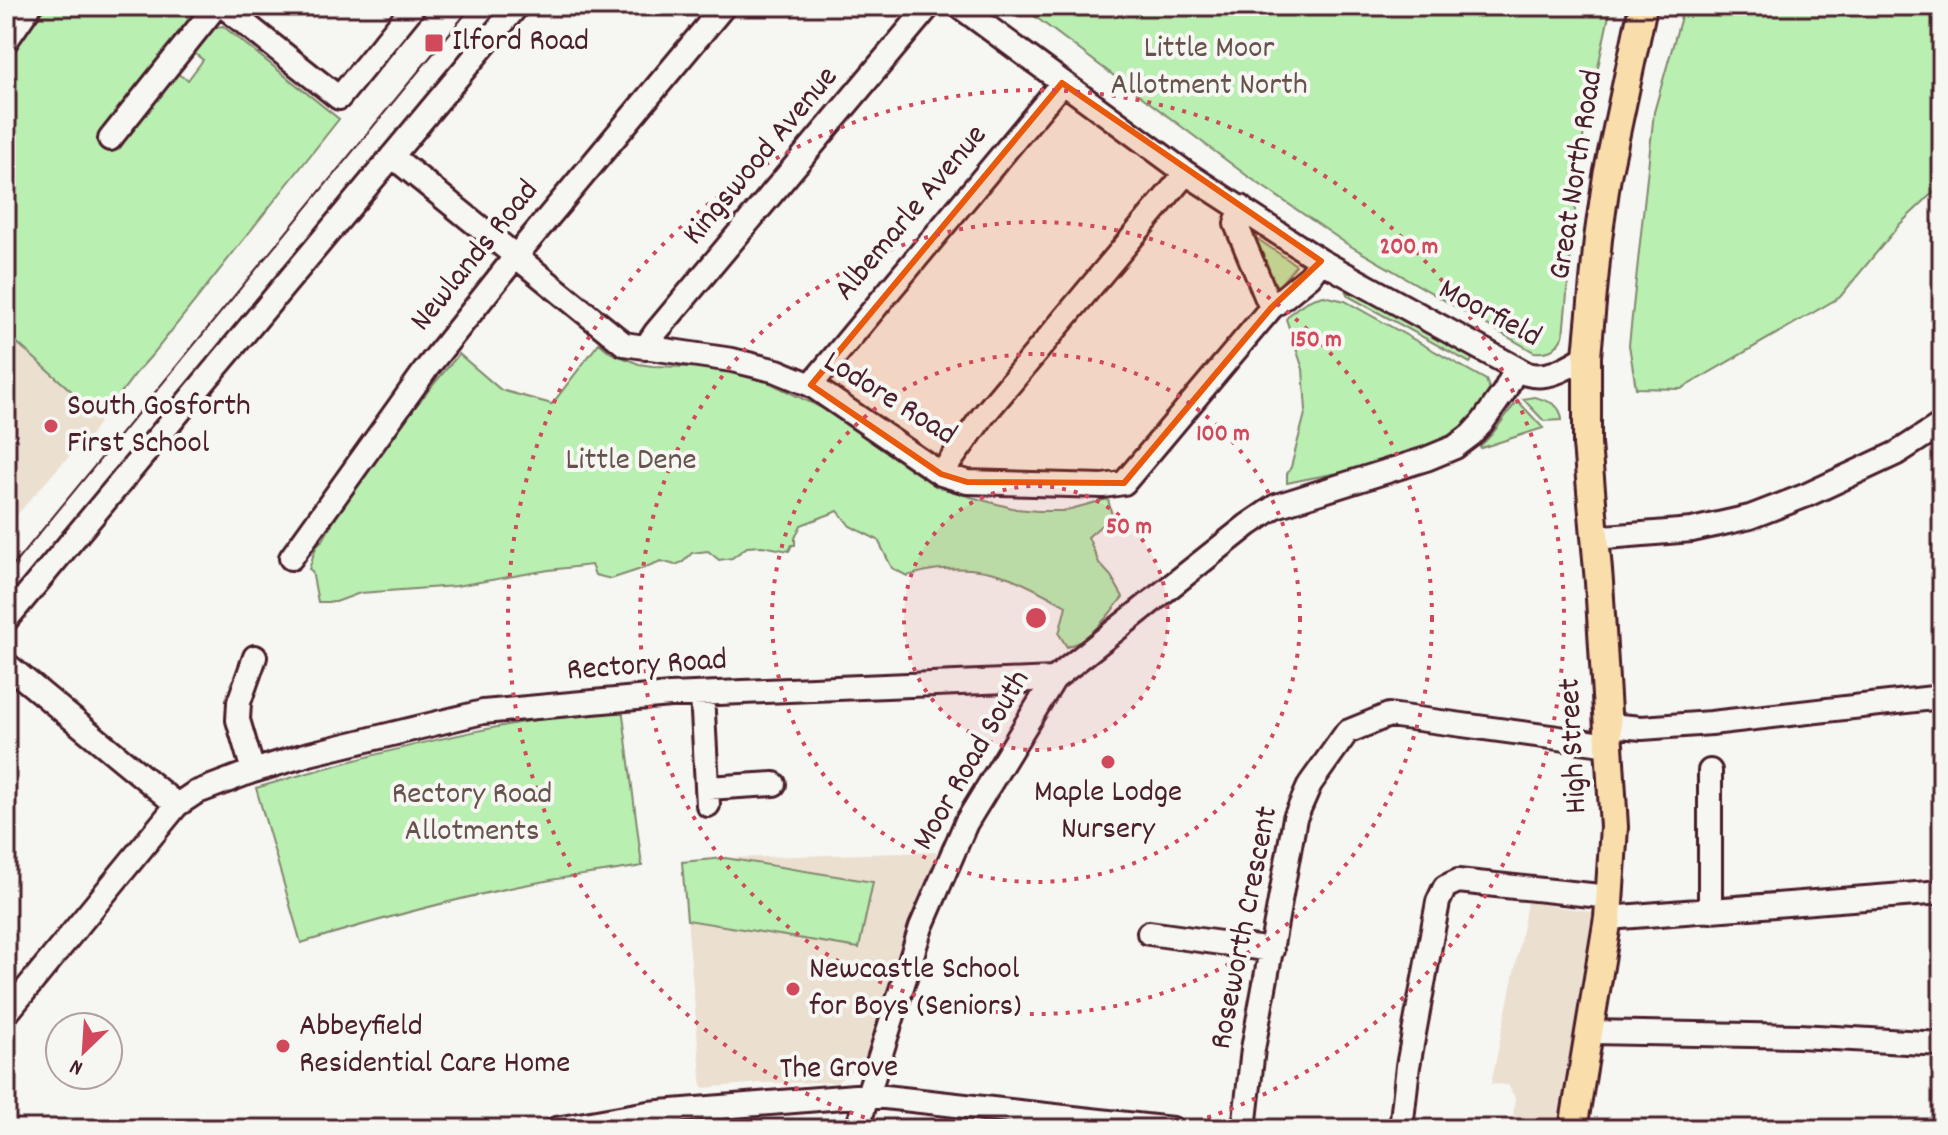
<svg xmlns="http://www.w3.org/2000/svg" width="1948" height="1135" font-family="Dekko,sans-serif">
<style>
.built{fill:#ebdfd0}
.green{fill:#b9efb1;stroke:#82876e;stroke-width:2}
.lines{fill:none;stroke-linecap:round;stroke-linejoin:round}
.minor-casing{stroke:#4a1f2b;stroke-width:28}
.major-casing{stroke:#4a1f2b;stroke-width:32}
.minor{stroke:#f6f6f2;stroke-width:22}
.major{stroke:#f9deab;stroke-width:26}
.tram{stroke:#4a1f2b;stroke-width:2}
.marked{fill:#e8590c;fill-opacity:0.2;stroke:#e8590c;stroke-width:6;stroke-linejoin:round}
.ring{fill:none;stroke:#d1495b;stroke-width:4;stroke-dasharray:4 8}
.poi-dot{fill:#d1495b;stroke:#f6f6f2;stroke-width:3}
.labels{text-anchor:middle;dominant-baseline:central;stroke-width:8;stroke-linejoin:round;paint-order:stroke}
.poi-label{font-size:32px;fill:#4a1f2b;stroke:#f6f6f2;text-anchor:start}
.park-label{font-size:32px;fill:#66534c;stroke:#f6f6f2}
.street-label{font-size:32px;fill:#4a1f2b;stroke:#f6f6f2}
.centre{fill:#d1495b;stroke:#f6f6f2;stroke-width:4}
.ring-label{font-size:24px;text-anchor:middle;font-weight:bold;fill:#d1495b;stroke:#f6f6f2;stroke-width:8;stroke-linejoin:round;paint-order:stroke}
</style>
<rect width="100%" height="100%" fill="#f6f6f2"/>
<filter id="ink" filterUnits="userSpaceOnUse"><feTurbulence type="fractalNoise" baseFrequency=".0125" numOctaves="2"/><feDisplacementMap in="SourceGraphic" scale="16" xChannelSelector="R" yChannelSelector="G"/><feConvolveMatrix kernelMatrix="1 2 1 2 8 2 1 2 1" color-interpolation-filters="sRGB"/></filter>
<g filter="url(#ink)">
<!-- built -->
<path class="built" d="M6,333L102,418L91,434L59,467L6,527Z
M937,852L869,1058L837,1082L761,1083L702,1088L682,862L725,858Z
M1527,902L1593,912L1559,1129H1512L1515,1098L1508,1085L1491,1084L1518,953Z"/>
<!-- green -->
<path class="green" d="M46,6H194L193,18L100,132L99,137L100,145L108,151C117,152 124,147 124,137L174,72L188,80L203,60L193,52C202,39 207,27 223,26L339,119L153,354L136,373L102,418L6,333V284L9,282L6,279V274L10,269L6,262V63Z
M1021,6H1611L1581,147L1563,336C1556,350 1550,353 1534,352L1347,244L1246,175Z
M1684,6H1942V184L1900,224L1840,297L1681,389L1636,388L1629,345L1654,112Z
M1256,238L1296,265L1279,286H1275L1272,284L1255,241Z
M1346,292L1362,296L1475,355L1470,363L1348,296Z
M1324,296L1345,301L1486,380L1491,393C1487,400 1484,409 1479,415C1433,463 1349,469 1287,483V474L1291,467L1306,410L1303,369L1286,319C1296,306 1309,299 1324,296Z
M599,343L611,353L639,364L652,366L721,368L764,380L822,408L919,475L945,489L971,497L1016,509L1038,511H1063L1108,499L1112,516L1088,537L1099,563L1111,576L1123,597L1106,618L1086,639L1067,647L1059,634L1066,606C1024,582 994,565 943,569C931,569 919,573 907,576L892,568L878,540L850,526L838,511L801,525L795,538V545H792L789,551L762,546L747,547L732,558L719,560L708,551L692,553L683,562L675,565L661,561L638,570L611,579L595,575L591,565L549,570L456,586L360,593L336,602H318L312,571L309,569C313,560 313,546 323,540C360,472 409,413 459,354L501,390L552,404Z
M1534,397C1549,401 1561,404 1562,420L1544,421L1523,399Z
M1518,401L1543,428L1481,448L1480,446C1498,431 1503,416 1518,401Z
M622,707L642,866C612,871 581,875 551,880C467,895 383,918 301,943L256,788C377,752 497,722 622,707Z
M725,858L873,882L859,948L687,920L682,862Z"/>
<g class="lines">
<defs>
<path id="minor" d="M223,6L339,98L414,6
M959,6L1186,173L1321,261L1527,374C1549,380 1568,367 1587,356
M6,41L30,6
M110,139L216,6
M392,156L624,344L732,360L777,371L811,385L941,474L967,482L1103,486L1124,483L1271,308L1310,276L1321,261
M1241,207L1236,224L1271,308
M645,348L656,332L929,6
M811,385L1062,83
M941,474L983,416L1186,173
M1594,538L1692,530L1750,517L1807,495L1897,453L1942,424
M291,558L427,368L516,256L724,6
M6,620L517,6
M6,664L177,805
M702,694L708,805
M1608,725L1642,728L1711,723L1942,697
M253,771L238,720L239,702L255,657
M707,788L774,784
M1710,911V771
M1608,918L1942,892
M1149,933L1272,950
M6,1014L177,805L195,793L253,771L309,754L483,712L670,695L1054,679
M1590,1032L1799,1036L1942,1044
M556,1129L648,1113L867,1095L1172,1129
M857,1129L921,927L966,823L1054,679L1248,525L1276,506L1426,459L1455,447L1471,435L1482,423L1504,392L1516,369
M1244,1129L1253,1049L1295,818L1310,784L1347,732L1389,715L1610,745
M1401,1129L1408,1066L1438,902L1445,887L1458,881L1610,897"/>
<path id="major" d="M1573,1129L1608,918L1614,827L1599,582L1587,444V356L1598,239L1607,176L1643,6"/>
</defs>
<!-- minor casing -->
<use href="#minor" class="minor-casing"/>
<!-- major casing -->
<use href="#major" class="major-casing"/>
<!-- minor -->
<use href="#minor" class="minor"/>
<!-- major -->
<use href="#major" class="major"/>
<!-- tram -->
<path class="tram" d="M6,574L472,6"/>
</g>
</g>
<!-- marked area -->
<path class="marked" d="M1062,83L1321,261L1271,308L1124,483L967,482L941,474L811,385Z"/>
<!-- distance rings -->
<circle cx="1036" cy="618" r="132" fill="#d1495b" fill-opacity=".12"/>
<g class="ring">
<circle cx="1036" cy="618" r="132"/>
<circle cx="1036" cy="618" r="264"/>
<circle cx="1036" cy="618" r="396"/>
<path d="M899 1128A528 528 0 1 1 1173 1128"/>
</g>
<!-- markers -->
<g class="poi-dot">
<rect x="424" y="33" width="20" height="20" rx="4"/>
<circle cx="51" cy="426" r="8"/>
<circle cx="1108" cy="762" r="8"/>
<circle cx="793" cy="989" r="8"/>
<circle cx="283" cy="1046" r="8"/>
</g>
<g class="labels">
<!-- poi labels -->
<g class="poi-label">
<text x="452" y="43">Ilford Road</text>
<text x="67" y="408">South Gosforth<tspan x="67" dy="37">First School</tspan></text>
<text x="1108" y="794" text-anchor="middle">Maple Lodge<tspan x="1108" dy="37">Nursery</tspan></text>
<text x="809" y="971">Newcastle School<tspan x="809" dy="37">for Boys (Seniors)</tspan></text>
<text x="299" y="1028">Abbeyfield<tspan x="299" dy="37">Residential Care Home</tspan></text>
</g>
<!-- park labels -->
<g class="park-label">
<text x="1209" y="50">Little Moor<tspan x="1209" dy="37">Allotment North</tspan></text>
<text x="631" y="462">Little Dene</text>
<text x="472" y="796">Rectory Road<tspan x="472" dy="37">Allotments</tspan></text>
</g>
<!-- street labels -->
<g class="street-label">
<text transform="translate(762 157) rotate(-50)">Kingswood Avenue</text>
<text transform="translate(1578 175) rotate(-81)">Great North Road</text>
<text transform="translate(912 214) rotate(-50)">Albemarle Avenue</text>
<text transform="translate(476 257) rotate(-51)">Newlands Road</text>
<text transform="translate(1489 315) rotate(28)">Moorfield</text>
<text transform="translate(889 400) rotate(32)">Lodore Road</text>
<text transform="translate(647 667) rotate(-4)">Rectory Road</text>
<text transform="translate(1575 746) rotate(-93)">High Street</text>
<text transform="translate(973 761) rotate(-60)">Moor Road South</text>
<text transform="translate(1246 928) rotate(-79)">Roseworth Crescent</text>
<text transform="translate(839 1070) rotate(-1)">The Grove</text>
</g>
</g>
<circle cx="1036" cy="618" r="12" class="centre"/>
<g class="ring-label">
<text x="1409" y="253">200 m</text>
<text x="1316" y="346">150 m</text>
<text x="1223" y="440">100 m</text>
<text x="1129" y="533">50 m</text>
</g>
<!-- margin -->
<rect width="1948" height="1135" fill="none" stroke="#f6f6f2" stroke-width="32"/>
<rect x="16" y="16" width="1916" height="1103" fill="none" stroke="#4a1f2b" stroke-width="3" filter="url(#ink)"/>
<!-- north arrow -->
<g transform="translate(84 1051) rotate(205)"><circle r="38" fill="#f6f6f2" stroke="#b1a0a2" stroke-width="2"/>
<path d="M0-6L14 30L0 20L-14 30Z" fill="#d1495b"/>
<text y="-12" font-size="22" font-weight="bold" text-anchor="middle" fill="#4a1f2b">N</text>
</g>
</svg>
